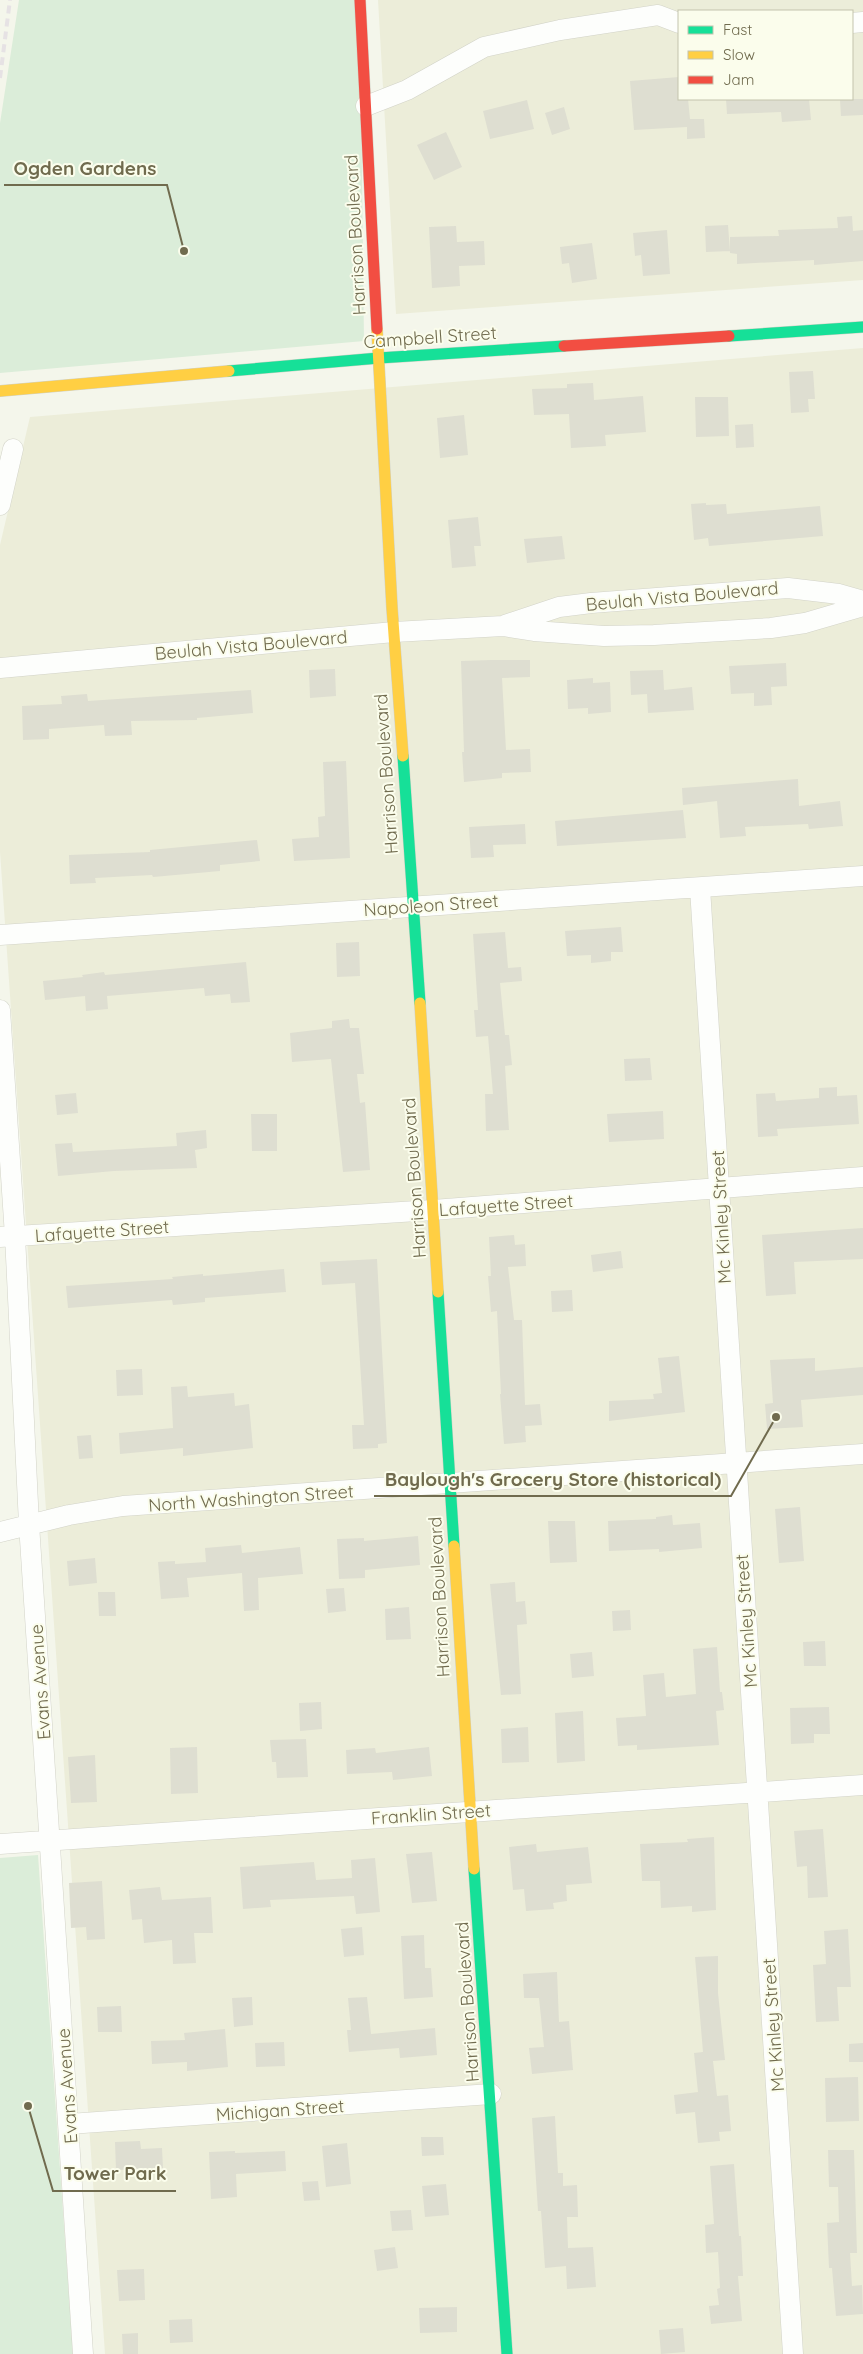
<svg xmlns="http://www.w3.org/2000/svg" width="863" height="2354" font-family="Quicksand,sans-serif">
<style>
.residential{fill:#ecedd9;fill-rule:evenodd}
.green{fill:#dbedd9}
.building{fill:#deded1}
.lines{fill:none;stroke-linecap:round;stroke-linejoin:round}
.street-casing{stroke:#d2d3c8;stroke-width:21}
.fast-casing{stroke:#d1d1c5;stroke-width:12}
.slow-casing{stroke:#d1d1c5;stroke-width:12}
.jam-casing{stroke:#d1d1c5;stroke-width:12}
.street{stroke:#fdfefc;stroke-width:20}
.fast{stroke:#16e098;stroke-width:11}
.slow{stroke:#ffcf43;stroke-width:11}
.jam{stroke:#f24e42;stroke-width:11}
.rail{stroke:#e6e2e4;stroke-width:4;stroke-dasharray:8 5;stroke-linecap:butt}
.labels{text-anchor:middle;dominant-baseline:central;stroke-width:4;stroke-linejoin:round;paint-order:stroke}
.street-label{font-size:18px;fill:#706b4e;stroke:#fbfdec}
.leader{fill:none;stroke:#706b4e;stroke-width:2}
.callout-dot{fill:#706b4e;stroke:#fbfdec;stroke-width:2}
.callout-label{font-size:19px;text-anchor:middle;font-weight:bold;fill:#706b4e;stroke:#fbfdec;stroke-width:4;stroke-linejoin:round;paint-order:stroke}
</style>
<rect width="100%" height="100%" fill="#f4f6eb"/>
<!-- residential -->
<path class="residential" d="M378,0H863V280L396,314ZM679,11H852V99H679Z
M863,348V2354H105L0,852V545L30,417Z"/>
<!-- green -->
<path class="green" d="M19,0H360L364,341L0,373V123Z
M38,1855L73,2354H0V1858Z"/>
<!-- building -->
<path class="building" d="M679,77V99H688L690,119H704L705,138L687,139V127L634,130L630,81Z
M726,99H809L811,120L782,122L781,112L727,114Z
M840,99H863V115L841,116Z
M527,100L534,129L490,139L483,111Z
M564,107L570,129L552,135L545,113Z
M446,132L462,167L434,180L417,145Z
M852,216L853,231L863,230V261L814,265V260L737,264V254L730,253V237L779,236L778,230L838,228L837,217Z
M728,225L730,251L706,252L705,226Z
M456,226L457,242L484,241L485,265L459,266L460,286L432,288L429,227Z
M667,230L670,274L643,276L641,255L635,256L633,233Z
M592,243L597,279L572,283L569,263L562,264L560,247Z
M813,371L815,399H808L809,412L791,413L789,372Z
M593,383L594,400L643,396L646,432L605,435L606,446L571,448L569,414L534,415L532,389L567,388V384Z
M695,397H728L729,436L696,437Z
M464,415L468,455L440,458L437,418Z
M753,424L754,447L736,448L735,425Z
M706,503V505L726,504L727,514L820,506L823,536L709,546L708,538L694,540L691,504Z
M478,517L481,546H474L476,566L452,568L448,520Z
M562,536L565,559L527,563L524,539Z
M491,660H530V677L502,678L506,750L530,749L531,772L502,773V778L464,782L462,752H464L461,661Z
M786,663L787,686L771,687L772,705L754,706V693L731,694L729,666Z
M335,669L336,696L310,698L309,670Z
M663,670L664,690L692,687L694,710L648,713L647,694L631,695L630,671Z
M593,678V683L610,682L611,712L588,714V708L568,709L567,680Z
M251,690L253,713L197,718V720L131,721L132,735L105,736L104,725L49,729V739L23,740L22,706L62,704L61,696L87,694L88,701Z
M346,761L350,858L294,861L292,839L319,837L318,817L325,816L323,762Z
M798,779L799,806L840,801L843,826L809,829L808,824L745,827L746,836L720,838L717,801L683,805L682,788Z
M683,810L686,838L557,846L555,821Z
M525,824L526,844L493,845L494,857L471,858L469,827Z
M257,840L260,861L220,865V871L153,877L152,875L95,878L96,883L70,884L69,855L150,852V850Z
M621,927L623,952H611V961L591,963V955L567,956L565,931Z
M505,932L508,968L521,967L522,981L500,983L505,1035H509L512,1065L505,1066L509,1130L486,1131L485,1094H493L488,1036L476,1037L474,1010H478L473,934Z
M359,942L360,976L337,977L336,943Z
M246,962L250,1002L231,1003L230,994L205,996L204,988L107,996L108,1009L86,1011L85,996L45,1000L43,981L83,977L82,975L104,972L105,975Z
M349,1019L350,1028H359L364,1074H357L360,1103L365,1102L370,1170L343,1172L331,1059L292,1062L290,1033L332,1028V1021Z
M650,1058L652,1080L625,1081L624,1059Z
M837,1087V1096L857,1095L859,1124L777,1129L778,1136L758,1137L756,1094L775,1093L776,1101L819,1098V1088Z
M76,1093L78,1113L57,1115L55,1095Z
M663,1111L664,1139L609,1142L607,1114Z
M251,1114H277V1151H252Z
M206,1130L207,1148L195,1150L197,1168L114,1171L58,1176L55,1144L72,1143L73,1152L177,1146L176,1133Z
M863,1228V1259L794,1262L796,1294L766,1296L762,1235Z
M514,1235L515,1245L525,1244L526,1266L508,1267L514,1320H522L525,1405L540,1404L542,1425L525,1426L526,1442L504,1444L500,1394H501L497,1311L491,1312L488,1276H491L489,1237Z
M621,1251L623,1268L593,1272L591,1255Z
M377,1259L387,1443L378,1444V1448L353,1449L352,1425H364L355,1283L322,1285L320,1262Z
M284,1269L286,1292L205,1298V1302L173,1305L172,1300L68,1308L66,1286L173,1279L172,1277L203,1274V1276Z
M572,1290L573,1311L552,1312L551,1291Z
M679,1356L685,1412L609,1421V1401L654,1399L653,1394L662,1393L658,1358Z
M815,1358V1371L863,1367V1395L801,1400L803,1427L767,1429L765,1404L773,1403L770,1360Z
M142,1369L143,1395L117,1396L116,1370Z
M187,1386L188,1397L234,1393L235,1406L249,1404L253,1448L183,1456V1448L120,1454L119,1433L173,1428L171,1387Z
M91,1435L93,1458L79,1459L77,1436Z
M800,1507L804,1561L779,1563L775,1509Z
M672,1515L673,1525L700,1523L702,1548L659,1552V1549L609,1551L608,1521L656,1519V1517Z
M548,1521H575L577,1562L550,1563Z
M418,1536L420,1565L365,1570V1578L339,1579L337,1539L364,1538V1541Z
M241,1545L242,1553L300,1547L303,1574L258,1578L259,1610L244,1611L242,1573L187,1578L189,1597L161,1599L158,1562L175,1561V1564L206,1562L205,1548Z
M95,1558L97,1583L69,1586L67,1561Z
M515,1582L516,1602L525,1601L527,1624L517,1625L521,1694L501,1695L490,1584Z
M344,1588L346,1611L328,1613L326,1589Z
M98,1592H115L116,1616H99Z
M409,1607L411,1639L386,1640L385,1609Z
M630,1610L631,1630L613,1631L612,1611Z
M825,1641L826,1666H804L803,1642Z
M717,1647L720,1692H722L724,1710L716,1711L719,1745L637,1750V1745L618,1746L616,1718L646,1716L643,1675L664,1673L666,1697L696,1694L693,1649Z
M592,1652L594,1676L572,1678L570,1654Z
M321,1702L322,1729L300,1731L299,1703Z
M829,1707L830,1734H814V1743L791,1744L790,1708Z
M583,1711L585,1761L557,1763L555,1713Z
M528,1727L529,1762L502,1763L501,1729Z
M306,1739L308,1777L277,1778L276,1762H272L270,1740Z
M197,1747L198,1793L171,1794L170,1748Z
M429,1747L432,1776L393,1780L392,1772L347,1774L346,1750L375,1748L376,1753Z
M95,1755L97,1802L71,1803L68,1757Z
M823,1829L828,1897L808,1898L807,1866L797,1867L794,1831Z
M714,1837L716,1910L692,1912V1906L661,1908L660,1881H642L640,1844L688,1842L687,1839Z
M536,1844L537,1852L588,1847L592,1883L566,1885L567,1901L553,1903L554,1909L526,1911L524,1889L513,1890L509,1847Z
M432,1852L437,1901L412,1903L406,1854Z
M375,1858L380,1912L356,1914L354,1896L270,1900L271,1907L243,1909L240,1867L314,1862L316,1880L352,1878L351,1860Z
M102,1881L105,1939L87,1940L86,1927L71,1928L69,1883Z
M160,1887L162,1900L211,1897L213,1933H194L196,1963L173,1964L172,1940L144,1943L142,1919L132,1920L129,1890Z
M362,1927L364,1955L344,1957L341,1929Z
M848,1929L851,1987H837L839,2021L816,2022L813,1965L826,1964L824,1931Z
M424,1935L425,1968H431L433,1997L404,1999L401,1936Z
M718,1956V1993L725,2060L713,2061L717,2096L728,2095L731,2131L719,2132L720,2141L698,2143L695,2112L676,2114L674,2095L698,2092L694,2053L703,2052L695,1957Z
M557,1972L559,2022L569,2021L573,2070L532,2074L529,2048L544,2047L539,1998H524L523,1974Z
M252,1997L253,2025L234,2027L232,1998Z
M367,1997L371,2034L435,2028L437,2055L400,2058L399,2048L349,2052L347,2030H351L348,1998Z
M121,2006L122,2032H98L97,2007Z
M225,2029L228,2067L187,2071V2062L152,2064L151,2041L185,2040L184,2033Z
M284,2042L285,2066L256,2067L255,2043Z
M863,2043V2062H849V2044Z
M858,2077L859,2121L826,2122L825,2078Z
M555,2116L558,2173H563V2186L577,2185L578,2217H567L568,2248L593,2247L596,2287L567,2289L566,2266L545,2268L541,2211H538L532,2118Z
M421,2137H443L444,2155L422,2156Z
M140,2141L141,2149L162,2148L163,2168L116,2170L115,2142Z
M347,2143L351,2184L326,2187L322,2146Z
M828,2150H854L857,2253H850L852,2286L862,2285L863,2314L836,2316L832,2268H829L827,2223L839,2222L838,2187H829Z
M235,2151V2153L285,2151L286,2171L236,2174L237,2197L211,2199L209,2152Z
M734,2164L739,2236H741L743,2276H738L742,2321L711,2324L709,2306L719,2305L717,2289L720,2288L718,2252L706,2253L705,2225L714,2224L710,2166Z
M318,2181L320,2200L304,2201L302,2182Z
M446,2184L449,2215L425,2217L422,2186Z
M411,2210L413,2230L392,2231L390,2211Z
M395,2247L398,2268L377,2271L374,2250Z
M144,2269L145,2300L119,2301L117,2270Z
M457,2307V2332L420,2333L419,2308Z
M192,2319L193,2342L170,2343L169,2320Z
M683,2328L685,2352L661,2354L659,2330Z
M138,2333V2354H123L122,2334Z"/>
<g class="lines">
<defs>
<path id="street" d="M852,23L863,22
M366,106L407,90L484,47L560,30L658,15L679,23
M0,505L13,449
M505,625L559,607L591,603L788,588L839,594L863,601
M0,668L394,632L503,626L534,631L604,636L654,635L771,628L805,623L863,606
M700,888L793,2354
M0,935L863,876
M0,1010L15,1236L29,1524L83,2354
M0,1237L433,1210L863,1177
M0,1532L69,1515L123,1506L863,1454
M0,1844L863,1785
M69,2124L491,2094"/>
<path id="fast" d="M729,336L863,327
M229,371L379,358L564,346
M403,756L420,1003
M438,1292L454,1546
M474,1869L507,2354"/>
<path id="slow" d="M377,329L392,608L403,756
M0,391L229,371
M420,1003L438,1292
M454,1546L474,1869"/>
<path id="jam" d="M360,0L377,329
M564,346L729,336"/>
</defs>
<!-- street casing -->
<use href="#street" class="street-casing"/>
<!-- fast casing -->
<use href="#fast" class="fast-casing"/>
<!-- slow casing -->
<use href="#slow" class="slow-casing"/>
<!-- jam casing -->
<use href="#jam" class="jam-casing"/>
<!-- street -->
<use href="#street" class="street"/>
<!-- fast -->
<use href="#fast" class="fast"/>
<!-- slow -->
<use href="#slow" class="slow"/>
<!-- jam -->
<use href="#jam" class="jam"/>
<!-- rail -->
<path class="rail" d="M0,78L10,0"/>
</g>
<g class="labels">
<!-- street labels -->
<g class="street-label">
<text transform="translate(355 235) rotate(-93)">Harrison Boulevard</text>
<text transform="translate(430 337) rotate(-4)">Campbell Street</text>
<text transform="translate(682 596) rotate(-5)">Beulah Vista Boulevard</text>
<text transform="translate(251 645) rotate(-5)">Beulah Vista Boulevard</text>
<text transform="translate(386 774) rotate(-94)">Harrison Boulevard</text>
<text transform="translate(431 905) rotate(-4)">Napoleon Street</text>
<text transform="translate(414 1178) rotate(-94)">Harrison Boulevard</text>
<text transform="translate(506 1205) rotate(-4)">Lafayette Street</text>
<text transform="translate(721 1217) rotate(-93)">Mc Kinley Street</text>
<text transform="translate(102 1231) rotate(-4)">Lafayette Street</text>
<text transform="translate(251 1498) rotate(-4)">North Washington Street</text>
<text transform="translate(439 1597) rotate(-93)">Harrison Boulevard</text>
<text transform="translate(746 1621) rotate(-94)">Mc Kinley Street</text>
<text transform="translate(40 1682) rotate(-94)">Evans Avenue</text>
<text transform="translate(431 1814) rotate(-4)">Franklin Street</text>
<text transform="translate(467 2002) rotate(-94)">Harrison Boulevard</text>
<text transform="translate(773 2025) rotate(-94)">Mc Kinley Street</text>
<text transform="translate(67 2086) rotate(-94)">Evans Avenue</text>
<text transform="translate(280 2110) rotate(-4)">Michigan Street</text>
</g>
</g>
<!-- callouts -->
<path class="leader" d="M184 251L167 185H4M776 1417L731 1496H374M28 2106L53 2191H176"/>
<g class="callout-dot">
<circle cx="184" cy="251" r="5"/>
<circle cx="776" cy="1417" r="5"/>
<circle cx="28" cy="2106" r="5"/>
</g>
<g class="callout-label">
<text x="85" y="175">Ogden Gardens</text>
<text x="553" y="1486">Baylough's Grocery Store (historical)</text>
<text x="115" y="2180">Tower Park</text>
</g>
<!-- legend -->
<rect x="678" y="10" width="175" height="90" fill="#fbfdec" stroke="#c3c3ad"/>
<rect x="688" y="26" width="25" height="8" fill="#16e098" stroke="#c3c3ad"/>
<text x="723" y="35" font-size="15" fill="#706b4e">Fast</text>
<rect x="688" y="51" width="25" height="8" fill="#ffcf43" stroke="#c3c3ad"/>
<text x="723" y="60" font-size="15" fill="#706b4e">Slow</text>
<rect x="688" y="76" width="25" height="8" fill="#f24e42" stroke="#c3c3ad"/>
<text x="723" y="85" font-size="15" fill="#706b4e">Jam</text>
</svg>
